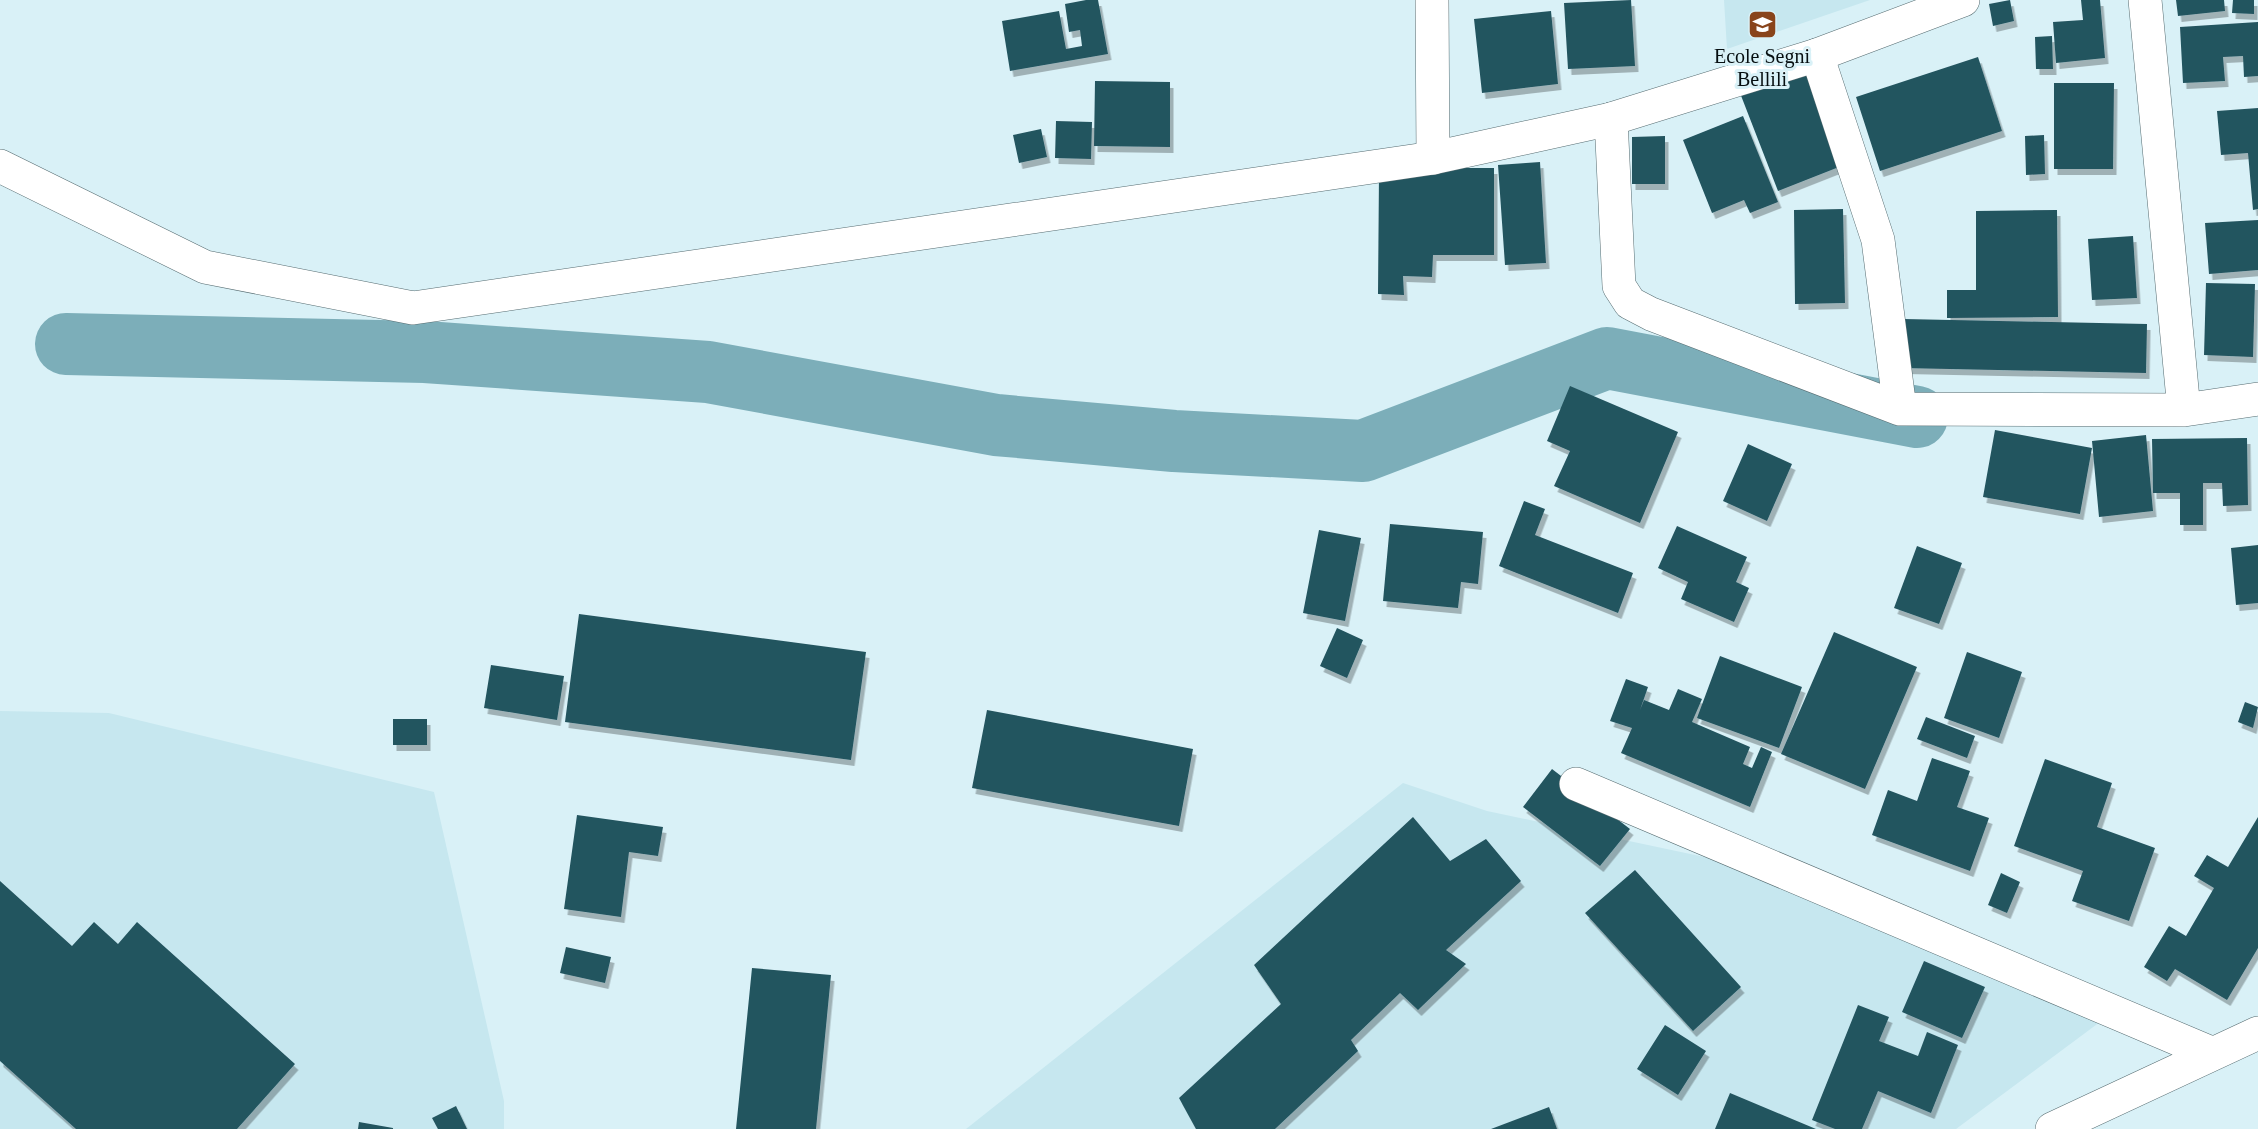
<svg xmlns="http://www.w3.org/2000/svg" width="2258" height="1129" font-family="Georgia,serif">
<style>
.built{fill:#c6e7ef}
.lines{fill:none;stroke-linecap:round;stroke-linejoin:round}
.river{stroke:#7caeb9;stroke-width:62}
.building{fill:#24545f;filter:url(#shadow)}
.street-casing{stroke:#566c71;stroke-width:34}
.secondary-casing{stroke:#566c71;stroke-width:34}
.street{stroke:#fff;stroke-width:33}
.secondary{stroke:#fff;stroke-width:33}
.labels{text-anchor:middle;dominant-baseline:central;stroke-width:6;stroke-linejoin:round;paint-order:stroke}
.poi-label{font-size:20px;fill:#060e10;stroke:#d9f1f7}
</style>
<defs>
<filter id="shadow"><feDropShadow dx="3.5" dy="6" stdDeviation="0" flood-color="#0004"/></filter>
</defs>
<rect width="100%" height="100%" fill="#d9f1f7"/>
<!-- built -->
<path class="built" d="M1724,0H1870L1727,49Z
M0,711L109,713L434,792L504,1101V1129H0Z
M1403,783L1487,811L1803,878L2112,1013L1956,1129H966Z"/>
<g class="lines">
<!-- river -->
<path class="river" d="M66,344L425,352L708,372L996,425L1174,441L1363,451L1607,358L1917,417"/>
</g>
<!-- building -->
<path class="building" d="M1086,0H1098L1108,54L1010,71L1002,21L1059,11L1066,49L1082,46L1080,30L1069,32L1065,4Z
M1631,0L1635,66L1568,69L1564,3Z
M2010,0L2014,21L1993,26L1989,4Z
M2081,0H2100L2105,58L2056,63L2053,22L2083,20Z
M2176,0H2224L2225,11L2178,16Z
M2233,0H2254V14L2232,13Z
M1551,11L1558,84L1482,93L1474,19Z
M2258,22V76L2244,77L2243,56L2223,57L2225,81L2183,83L2180,27Z
M2052,36L2053,69H2036L2035,37Z
M1978,57L2002,131L1880,171L1856,97Z
M1806,67L1844,165L1778,191L1740,93Z
M1095,81L1170,82V147L1094,146Z
M2054,83H2114L2113,169H2054Z
M2258,108V209L2253,210L2248,153L2221,155L2217,111Z
M1743,116L1778,202L1750,213L1744,200L1712,213L1683,140Z
M1056,121L1092,122L1091,159L1055,158Z
M1041,129L1047,157L1019,163L1013,135Z
M2044,135L2045,174L2026,175L2025,136Z
M1665,136V184H1632V137Z
M1540,162L1546,263L1505,265L1498,165Z
M1426,168H1494V255H1433L1432,277L1403,276L1404,295L1378,294L1379,173Z
M1843,209L1845,303L1795,304L1794,210Z
M2057,210L2058,317L1947,318V290H1976V211Z
M2258,220V270L2209,274L2205,223Z
M2133,236L2137,298L2092,300L2088,239Z
M2206,283L2255,284L2253,357L2204,355Z
M1904,319L2147,324L2146,373L1902,368Z
M1570,386L1678,432L1640,523L1554,486L1570,451L1547,441Z
M1995,430L2092,448L2080,514L1983,497Z
M2146,435L2153,511L2099,517L2092,441Z
M2247,438L2248,505L2223,506L2222,483H2203V525H2180V493H2153L2152,439Z
M1748,444L1792,464L1767,521L1723,501Z
M1524,501L1545,509L1535,535L1633,573L1618,613L1499,566Z
M1390,524L1483,532L1478,584L1461,582L1458,608L1383,601Z
M1677,526L1747,557L1736,582L1749,588L1734,622L1681,599L1688,582L1658,568Z
M1319,530L1361,538L1345,621L1303,613Z
M2258,545V603L2236,605L2231,548Z
M1917,546L1962,563L1939,624L1894,608Z
M579,614L866,652L851,760L565,722Z
M1337,628L1363,640L1347,678L1320,666Z
M1834,632L1917,667L1865,789L1781,754Z
M1967,652L2022,672L1999,738L1944,718Z
M1720,656L1802,687L1779,748L1697,718Z
M491,665L564,676L557,720L484,708Z
M1626,679L1648,687L1640,710L1644,700L1669,710L1678,689L1702,699L1692,722L1750,747L1743,764L1752,768L1761,747L1772,752L1750,807L1621,753L1632,728L1610,721Z
M2245,702L2258,707L2253,728L2238,722Z
M987,710L1193,749L1179,826L972,788Z
M1926,717L1975,736L1967,758L1917,739Z
M393,719H427V745H393Z
M1932,758L1970,771L1957,807L1989,818L1970,871L1872,835L1888,790L1917,801Z
M2045,759L2112,783L2097,827L2155,848L2129,921L2072,901L2083,871L2014,846Z
M1552,769L1630,829L1600,866L1523,807Z
M577,815L663,827L658,856L629,852L621,917L564,909Z
M1413,817L1450,861L1486,839L1521,881L1446,950L1466,964L1418,1010L1400,993L1351,1040L1358,1051L1275,1129H1196L1179,1098L1281,1004L1254,965Z
M2258,817V948L2227,1000L2175,969L2167,981L2144,967L2169,926L2186,936L2214,888L2194,876L2207,855L2228,867Z
M1635,870L1741,987L1693,1031L1585,913Z
M2001,873L2020,882L2007,913L1988,905Z
M0,881L72,946L94,922L118,944L137,922L295,1064L237,1129H76L0,1061Z
M566,947L611,957L605,983L560,973Z
M1924,961L1985,987L1962,1038L1902,1012Z
M752,968L831,975L816,1129H736Z
M1858,1005L1889,1017L1879,1041L1918,1056L1927,1032L1958,1045L1931,1113L1878,1091L1862,1129H1835L1812,1120Z
M1665,1025L1706,1051L1678,1095L1637,1069Z
M1730,1093L1816,1129H1715Z
M456,1106L467,1129H438L432,1118Z
M1549,1107L1557,1129H1491Z
M359,1122L393,1128V1129H358Z"/>
<g class="lines">
<defs>
<path id="street" d="M1432,0L1433,158
M2145,0L2184,410
M1817,55L1878,240L1900,409
M1611,119L1619,286L1630,303L1651,314L1900,409L2184,410L2258,399
M1576,784L2211,1053
M2052,1129L2258,1033"/>
<path id="secondary" d="M0,166L205,267L413,308L1433,158L1611,119L1817,55L1963,0"/>
</defs>
<!-- street casing -->
<use href="#street" class="street-casing"/>
<!-- secondary casing -->
<use href="#secondary" class="secondary-casing"/>
<!-- street -->
<use href="#street" class="street"/>
<!-- secondary -->
<use href="#secondary" class="secondary"/>
</g>
<!-- icons -->
<defs>
<symbol id="school-square" viewBox="-11 -11 22 22"><rect x="-9" y="-9" width="18" height="18" rx="4" fill="#89441b" stroke="#d9f1f7"/><path d="M0-5L7-2L0 1L-7-2ZM-4 1L0 2.5L4 1V4Q0 6-4 4Z" fill="#fff"/></symbol>
</defs>
<g fill-rule="evenodd">
<use href="#school-square" x="1746" y="8" width="33" height="33"/>
</g>
<g class="labels">
<!-- poi labels -->
<g class="poi-label">
<text x="1762" y="56">Ecole Segni<tspan x="1762" dy="23">Bellili</tspan></text>
</g>
</g>
</svg>
